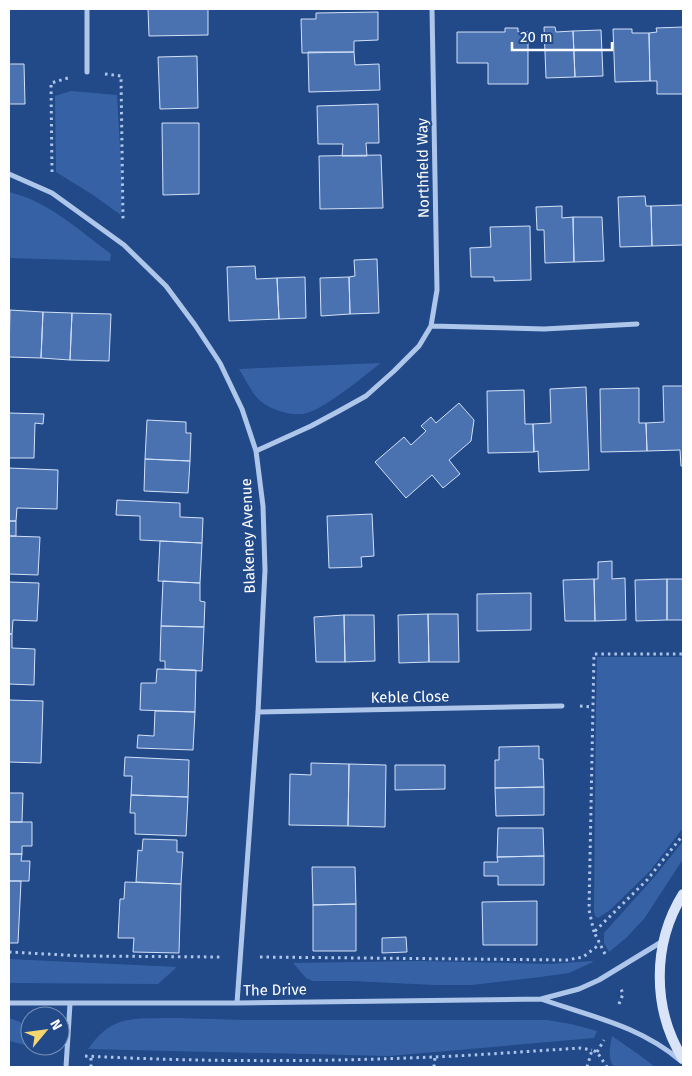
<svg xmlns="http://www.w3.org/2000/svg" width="692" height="1076" font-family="'Fira Sans',sans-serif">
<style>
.green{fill:#3662a5}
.building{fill:#4b72b0;stroke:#d2e1f7}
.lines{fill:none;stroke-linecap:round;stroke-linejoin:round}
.path{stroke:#aec6ea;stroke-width:3;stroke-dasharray:2.5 4;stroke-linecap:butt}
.street{stroke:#aec6ea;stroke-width:5}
.secondary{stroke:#d9e4f8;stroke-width:10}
.labels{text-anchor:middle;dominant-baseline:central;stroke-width:4;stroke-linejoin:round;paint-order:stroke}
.street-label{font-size:15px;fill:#fff;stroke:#224988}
</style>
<rect width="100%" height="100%" fill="#224988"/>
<!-- green -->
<path class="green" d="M71,91L117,95L122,183L121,215L93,195L56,172L55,96Z
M9,192C48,201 80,231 111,254L110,261L9,258Z
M381,363C362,377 329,406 307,413C295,417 274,411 263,403C253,396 246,380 239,369Z
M597,657H683V828L650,871L610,910L598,918L595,916L594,911C595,826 595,742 597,657Z
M683,841V859L644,919L626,938L609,952L604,943V933L656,875Z
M9,959L177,967L158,984L9,983Z
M419,961L550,964L592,961L593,962L569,973L540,977L472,985H434L352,981H313L306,978L293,963Z
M9,1018L20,1022L30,1031V1046L9,1041Z
M174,1018L246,1020H547L571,1024L597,1031L594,1038L389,1056L88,1049C113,1013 135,1019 174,1018Z
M612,1036L638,1054L655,1067H614C607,1057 610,1048 612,1036Z"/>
<!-- building -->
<path class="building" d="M148,9H208V35L149,36Z
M378,12V40L354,41V52L302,53L301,19H316V13Z
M544,27H555L556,32L573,31L575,77L546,78Z
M683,27V94H657V81H650L649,33L657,32L656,28Z
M505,28H518V32H528V84H488V63H457V32H505Z
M613,29H632V33H649L650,81L615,82Z
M601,30L603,76L575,77L573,31Z
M308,52H354L355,65L379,64L380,90L309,92Z
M197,56L198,108L160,109L158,57Z
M9,64H24L25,104H9Z
M378,104L379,143H366L367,156H342L343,144H318L317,106Z
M162,123H199V194L163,195Z
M381,155L383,208L320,209L319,156Z
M645,196L646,206H651L652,246L620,247L618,197Z
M683,205V245L652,246L651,206Z
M562,206V218L573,217L574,262L545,263L544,230H537L536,207Z
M573,217H602L604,261L574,262Z
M530,226L531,280L494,281V277H471L470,248L491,247L490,227Z
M377,259L379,313L350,314L349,277L355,276L354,260Z
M255,266L256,279L277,278L279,319L229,321L227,267Z
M305,277L306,318L279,319L277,278Z
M349,277L350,314L321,316L320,278Z
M10,310L43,312L41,358L9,357Z
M43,312L72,313L70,360L41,358Z
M72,313L111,314L109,361L70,360Z
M663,386H683V466H681L680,450L647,451L646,423L664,422Z
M586,387L589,470L539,472L538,451L534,452L533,424L551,423L550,389Z
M639,388V423H646L647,451L601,452L600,389Z
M524,390L525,424H533L534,452L488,453L487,391Z
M459,403L474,420L471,441L449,460L460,474L443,488L432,475L406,498L375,462L404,437L411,445L426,431L421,426L431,417L436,423Z
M9,413L44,414L43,424L35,423L34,458H9Z
M147,420L186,422V433H191L190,461L145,459Z
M145,459L190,461L188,493L144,491Z
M9,468L58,470L57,509L17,508L16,521H9Z
M117,500L180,503V517L203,518L202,543L140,540V516L116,515Z
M372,514L374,556L361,557L362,567L329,568L327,516Z
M9,521H16V536H9Z
M9,536L40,537L38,575L9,574Z
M160,541L202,543L200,583L158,581Z
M612,561V579L625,578L626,620L595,621L594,579H598V562Z
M594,579L595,621H565L563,580Z
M667,579H683V620H667Z
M667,579V620L636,621L635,580Z
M163,581L200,583V601L205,602L204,627L161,626Z
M9,582L39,583L37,621L13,620L12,634H9Z
M531,593V630L477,631V594Z
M428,614H458L459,662H429Z
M428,614L429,662L399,663L398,615Z
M344,615H374L375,661L345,662Z
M344,615L345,662H316L314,617Z
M161,626L204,627L202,671L165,669V661H160Z
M9,634H12V648L35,649L34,685L9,684Z
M157,669L196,670L195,712L140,710L141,683H156Z
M9,700L43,701L41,763L9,762Z
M155,711L195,712L193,750L137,748L138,735L154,736Z
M539,746V759H543L544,787L495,788V760H499V747Z
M125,757L189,760L188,797L131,795L132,776H124Z
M311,763L349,764L348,826L289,825L290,774L311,775Z
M349,764L386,765L385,827L348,826Z
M395,765H445V789L395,790Z
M544,787V815L496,816L495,788Z
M9,793H23L22,822H9Z
M131,795L188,797L186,836L135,834V813H130Z
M9,822H32V846H22V854H9Z
M498,828H543L544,856L497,857Z
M143,839L177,840V852H183L181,884L136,882L138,850L142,851Z
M9,854H22L21,861H30L29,881H9Z
M544,856V885H498V876H484V862H498L497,857Z
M312,867H355L356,904L313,905Z
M9,881H21L18,943H9Z
M125,882L181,884L179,953L133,952L134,938H118L120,899H124Z
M537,901V945H483L482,902Z
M356,904V951H313V905Z
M406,937L407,952L382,953V938Z"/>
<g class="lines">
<!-- path -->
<path class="path" d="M105,74L121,76L123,219
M52,172L51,83L68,78
M580,706L592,707
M594,932L589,910L594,654H683
M9,952L83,956L222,957
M605,954L594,932L647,880L683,835
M260,957L567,960L583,957L600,944
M619,1004L623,994L621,989
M597,1052L604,1040
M85,1056C201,1062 318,1062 433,1057C482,1055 532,1051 581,1048L592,1050
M91,1067V1056
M434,1067L435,1057
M587,1067L592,1050L597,1052L607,1067"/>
<!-- street -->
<path class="street" d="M87,9V72
M9,174L52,193L124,245L166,286L195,325L220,363L242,409L256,451L263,506L265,570L258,712L237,1003
M431,326L544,329L637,324
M256,451L311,426L339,411L366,396L394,371L419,346L431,326L437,290L432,9
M258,712L562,706
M541,999C592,1017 638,1025 681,1061
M9,1003H237L541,999L579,989L599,980L663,941
M66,1067L70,1004"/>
<!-- secondary -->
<path class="secondary" d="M683,894C652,944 652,1009 683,1059"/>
</g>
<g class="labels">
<!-- street labels -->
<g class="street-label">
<text transform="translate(423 168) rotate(-91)">Northfield Way</text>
<text transform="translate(248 536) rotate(-92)">Blakeney Avenue</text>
<text transform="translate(410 697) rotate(-1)">Keble Close</text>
<text transform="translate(275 990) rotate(-1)">The Drive</text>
</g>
</g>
<!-- border -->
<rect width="692" height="1076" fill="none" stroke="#ffffff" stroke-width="20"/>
<!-- north arrow -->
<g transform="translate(45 1031) rotate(61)"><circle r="24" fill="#224988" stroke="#7a92b8"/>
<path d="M0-4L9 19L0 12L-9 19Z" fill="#f6d670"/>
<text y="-8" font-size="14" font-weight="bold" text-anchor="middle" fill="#ffffff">N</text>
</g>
<!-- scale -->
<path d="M512 42v8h100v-8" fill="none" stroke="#ffffff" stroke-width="2.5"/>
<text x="520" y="42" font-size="15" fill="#ffffff" stroke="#224988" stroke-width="4" paint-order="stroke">20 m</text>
</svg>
